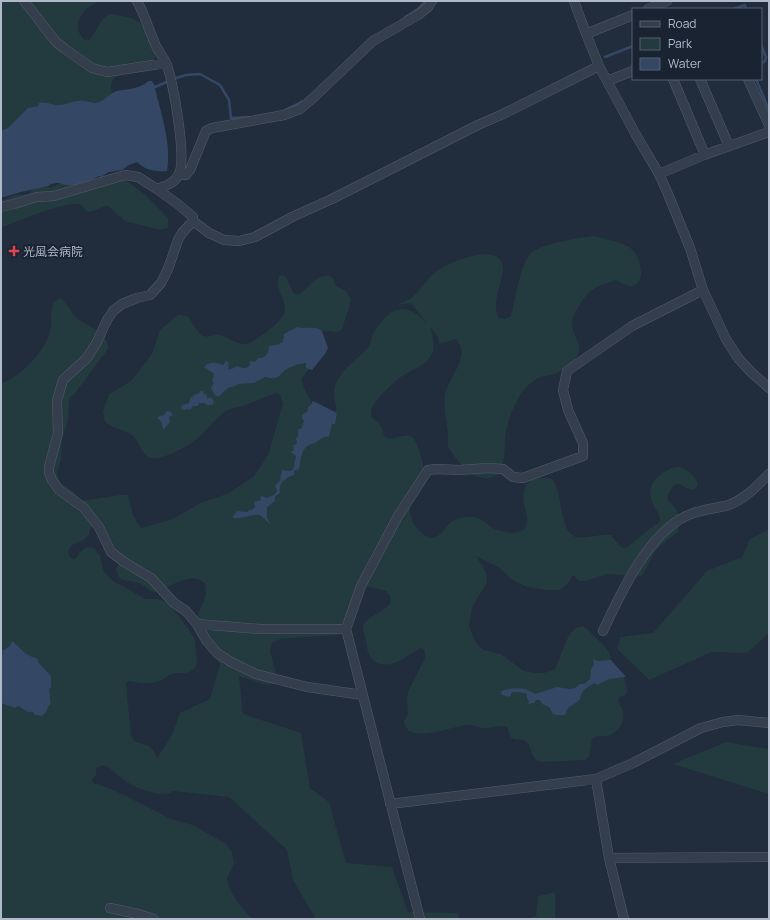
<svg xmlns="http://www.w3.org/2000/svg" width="770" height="920" font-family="Manrope,'Noto Sans JP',sans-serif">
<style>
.green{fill:#233a3e;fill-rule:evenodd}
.water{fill:#344765}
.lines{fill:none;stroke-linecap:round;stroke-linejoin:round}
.stream{stroke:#344765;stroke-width:2.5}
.street-casing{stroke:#535c6b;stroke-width:10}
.street{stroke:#353e4d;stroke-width:9}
.health-dot{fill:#e0444e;stroke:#1a2332;stroke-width:1.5}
.labels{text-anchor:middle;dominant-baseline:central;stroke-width:4;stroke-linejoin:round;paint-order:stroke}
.poi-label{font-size:12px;fill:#b0b9c9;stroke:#1a2332;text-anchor:start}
</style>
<rect width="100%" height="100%" fill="#212c3d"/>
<!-- green -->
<path class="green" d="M1,1H102C85,4 68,26 85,40L90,39C97,31 99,19 110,14C132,18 139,15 149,38C151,42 154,47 155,52C160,72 120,68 113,80C109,86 112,92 113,98L1,134Z
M116,176L127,181L143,193L165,215L168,219V228L160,230L125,221L108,206C100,206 95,212 88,212C84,209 83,205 79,204C66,201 15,222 1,228V201L14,195L29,194L31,192L32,188L44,185L51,188L63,181L82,182Z
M595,236C605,239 626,243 633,250C640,257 647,282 633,286C628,287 621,283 616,280C608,283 595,286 589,293C583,298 571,317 572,324C572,336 585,346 576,358C571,365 559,373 551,375C547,376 541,376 537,379C528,384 521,392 517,401C512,410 508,421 506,432C503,447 509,480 485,478C480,477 475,476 471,474C465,470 450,452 448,446C447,442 448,438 448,434C447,422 443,406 445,395C448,377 472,356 456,339L439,344L438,337L430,327C432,335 436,345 432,354C426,367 409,370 398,379C391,385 369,405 371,414C372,419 376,420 379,423C382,427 383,433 385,437C393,442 403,432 412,437C416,439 417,446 419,450C421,457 425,467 423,474C420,485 411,495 410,506C409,521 417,532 430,538C441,537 442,531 449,524C454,518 467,516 475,517C481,518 488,525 493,528C501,532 520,536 525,528C533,515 514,497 530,481L538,478H551C564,489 558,532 576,537C585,539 600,534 611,535L621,547L626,548L660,521C660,514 655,509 653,504C647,491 651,480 663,473C668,470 674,466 680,467C687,468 704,483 695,489C686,494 679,475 671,490C668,494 667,496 668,501C679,508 680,519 678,532L661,545L655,552L643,574L640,576L607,574L586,581H580L573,575L567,584L560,590H546L527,587L514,581L498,567L476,556L486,572L487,583L478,597L472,608L469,626L474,639L478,645L483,650L501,654L524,671L534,673H544L555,669L568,637L575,628L583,626L586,628L606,648L610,654L611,662L583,686L574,691L532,698L577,694L594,679L623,675C626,683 632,697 619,697L618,700C619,704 622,707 623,711C625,722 618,734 607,736C601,737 597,735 592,739L589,757L585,760L542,762C528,759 534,747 525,741C521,738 514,742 510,736C509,733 508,730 507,727C500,724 494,728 486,728C481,729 476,726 471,725C455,724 408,747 404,722L408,713L407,700L408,692L425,658V651L421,648C413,652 406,658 397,662C388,667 375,665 370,656C367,652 367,646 366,641C365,637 363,631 363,626C365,614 404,608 386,591L365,586L345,633L336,635L280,639L272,643L270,651L277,677L274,684L268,685L239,676L243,714L301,733L310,788L329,802L346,863L392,867L408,912L457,913L460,919H316L293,880L287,850L229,797L172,791L171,793C159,797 134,788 124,780C117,776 112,768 104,765L96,768V775L92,780L93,783L106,787L126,796L171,819L193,825L226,844L232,852L234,863L231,871L227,878C229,894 242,907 252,919H1V383C19,379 47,349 50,331C52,323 50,306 55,301L61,298C67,304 71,312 77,318C87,327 109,332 108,349L76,392L69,399L68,421L62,439L61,459L57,474L61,483L75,493L82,501L120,495H128L133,515L141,528L173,519L202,502L219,497L232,491L254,476L268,455L283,404L280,395L277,393C266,396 256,401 246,405C240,407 234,407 228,410C217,416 209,428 199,437C191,445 162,461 151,458C141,455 140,443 134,437C125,429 114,429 105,422L103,411L109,394L131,381L152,354L160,330L178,315L187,316C192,321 196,331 202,335C207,339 214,334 220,335C229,337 236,345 246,344C254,343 281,322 284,314C289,301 273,289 279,276L282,275L286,277L294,294H298C310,289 314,274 330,276L333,278L336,286L346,291L351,299L350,304L342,330C332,335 331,327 319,333L268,358L217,388L306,360L312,367L306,372L302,379C303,390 310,396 313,407L333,419C334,416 336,411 336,407C335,400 333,393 335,386C341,369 355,361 367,349C372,344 370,338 374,332C384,316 398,300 418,315C421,317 424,321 427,323L411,303L397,305C401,303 406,301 411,298C419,292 425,282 432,275C444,264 479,249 495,256C501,258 503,264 503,271C501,285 491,306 499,318L505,319L511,316C515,300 520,266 530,254C538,244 582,237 595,236ZM99,523L104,526L120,557L119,563L116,569C119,585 131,579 141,584C148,588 150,593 158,592C170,586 194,570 205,584L206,595L194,624L195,631L196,634L220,664L210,699L180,713L172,735L157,758C150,737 139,750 131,736L126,684L128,681C138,683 152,685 162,680C166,678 168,675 173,674C184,671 190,677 197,664L195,640L188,628L170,606L166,602L158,599H146L141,596L113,581L103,570L100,555L94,548L86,547L81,551L75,559H73C69,557 68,555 69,551C71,541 82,544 87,537C90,535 90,531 90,528Z
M769,529V633L747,653L712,652L649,680L617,649L620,637L653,633L707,571L742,557L750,539Z
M726,742L769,749V794L673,764Z
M555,892V919H526L536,916L538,896Z"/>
<!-- water -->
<path class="water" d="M149,81H152L154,84C160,110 172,144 167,171C155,172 145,170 137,162L129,165L122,170L109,172L101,177L99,176C90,181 83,183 74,185C64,187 58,179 48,186L21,192L1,198V131L8,128L28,108L38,106L39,103C47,101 53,106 60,105C69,104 74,100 84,101C88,101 92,103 96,103C105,101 109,93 117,91C132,88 136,90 149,81Z
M297,327C305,330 314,325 322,331L328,348L325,354L312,370L306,368V363C303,363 289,367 287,369C278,375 279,381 265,377L254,383L238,384L235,386L228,388L218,397L214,394L211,388L214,383L212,381L214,374L204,367C211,361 214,362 223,365L226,361H228L229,370L238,366C243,369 246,369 250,365V361L255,362L258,358C266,359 268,353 269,346L276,345L283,342L284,334Z
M201,391H203L204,394L207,395V398H212L214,402L212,405H207L205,403H199L198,406H193L190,410L188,409L184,410L181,408L182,405L189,403L190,398L193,397L194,395L199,393Z
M313,401L337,413L335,424H332L329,437C322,436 320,440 315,443C313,444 310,444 309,445C300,450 301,461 299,469L294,471V475C285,478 278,483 280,493L275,496V501L267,507V517L270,524L260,515C249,514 244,519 233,518V516L237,511L247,512L248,511L253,509L255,507L254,502L261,500L260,497L263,496L266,498L272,496L276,493L277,490L275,486L280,481L282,470L289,471L293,470L296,456L291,452L294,450L293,446L297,443L296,438L298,437V429H301L304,421L302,418V415L308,411V407L311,405Z
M167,411L171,412L173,416H171L169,417L170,422L163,430L162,423L157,417L164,415Z
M12,641C20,647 26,657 37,658L38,662L51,676V687L49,690C51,695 49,699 51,704L49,705L46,712L42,716L35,715L33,712H28L18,706L15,708L1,703V655L3,654L2,651L10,646Z
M593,659L598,661L611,660L626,677L609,679L597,685L595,683C586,688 581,690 580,700L568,708L565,715H557L553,714L549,707L542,704L540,700H536L534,703L528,704L529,701L527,698V694L520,692H512L510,697L502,695L501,691C513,688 524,686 535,694L557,687L570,689L575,688L580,684H584L590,679L591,669L594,665Z"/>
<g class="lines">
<!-- stream -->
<path class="stream" d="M733,9L745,5L746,9
M405,17L418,9L426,1
M761,45L766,57L765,61L761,64
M605,57L633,46
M173,79L186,75L200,74L220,85L229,100L231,118L250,117
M756,79L769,110
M155,87L169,81
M285,110L303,101"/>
<defs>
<path id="street" d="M24,1L56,42L65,49L92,68L107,72L166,63
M137,1C145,15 149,31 156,46C159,52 164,58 167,65C173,84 187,157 179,174C175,183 165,186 157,189
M574,1L585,31L599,66L636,135L659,174L668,194L690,248L703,290L726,339L738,358L751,372L769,388
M648,9L667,1
M586,34L633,15
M673,79L705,155
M700,79L729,146
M748,79L769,125
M607,81L633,71
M179,174L186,175L190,170L206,131L212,128L284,115L300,109L312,99L373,41L418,15L428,7L432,1
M659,174L704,155L769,132
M1,207L14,204L37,197L54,196L125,175L138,177L157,189L179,205L193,217V221L182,233L178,240L168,269L161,283L150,295L137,298L122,304L113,311L107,320L97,342L87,358L63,380L57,400L58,433L49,467V473L52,480L59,490L83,507L99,527L111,552L124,562L151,578L174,603L186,611L197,624L206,640L217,653L231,662L256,674L307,687L363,695
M193,221L209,233L224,240L239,241L255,237L294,216L332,199L478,125L503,114L599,66
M197,624L260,629H346
M603,631C621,593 647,535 686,516C699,510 711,509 725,506C742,502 757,486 769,474
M596,779L609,858L624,919
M390,804L596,779L633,763L701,728L723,722L738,720L769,723
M609,858L769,857
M110,908L138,914L154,919
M420,919L346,629L361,586L398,516L428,470L436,469L460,470L488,468L503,469L513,477L523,478L583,456V443L568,410L563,390L567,371L632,326L703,290"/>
</defs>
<!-- street casing -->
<use href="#street" class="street-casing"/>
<!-- street -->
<use href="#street" class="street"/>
</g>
<!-- markers -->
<path class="health-dot" d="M12 245h4v4h4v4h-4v4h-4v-4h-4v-4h4z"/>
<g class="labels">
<!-- poi labels -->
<g class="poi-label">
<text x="23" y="251">光風会病院</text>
</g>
</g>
<!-- border -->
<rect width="770" height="920" fill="none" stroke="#b0b9c9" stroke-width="4"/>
<!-- legend -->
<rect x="632" y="8" width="130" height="72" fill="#1a2332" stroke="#565f6e"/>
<rect x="640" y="21" width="20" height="6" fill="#353e4d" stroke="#565f6e"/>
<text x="668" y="28" font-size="12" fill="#b0b9c9">Road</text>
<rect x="640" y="38" width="20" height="12" fill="#233a3e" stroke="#565f6e"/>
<text x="668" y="48" font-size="12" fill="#b0b9c9">Park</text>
<rect x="640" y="58" width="20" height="12" fill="#344765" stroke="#565f6e"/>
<text x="668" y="68" font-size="12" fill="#b0b9c9">Water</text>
</svg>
